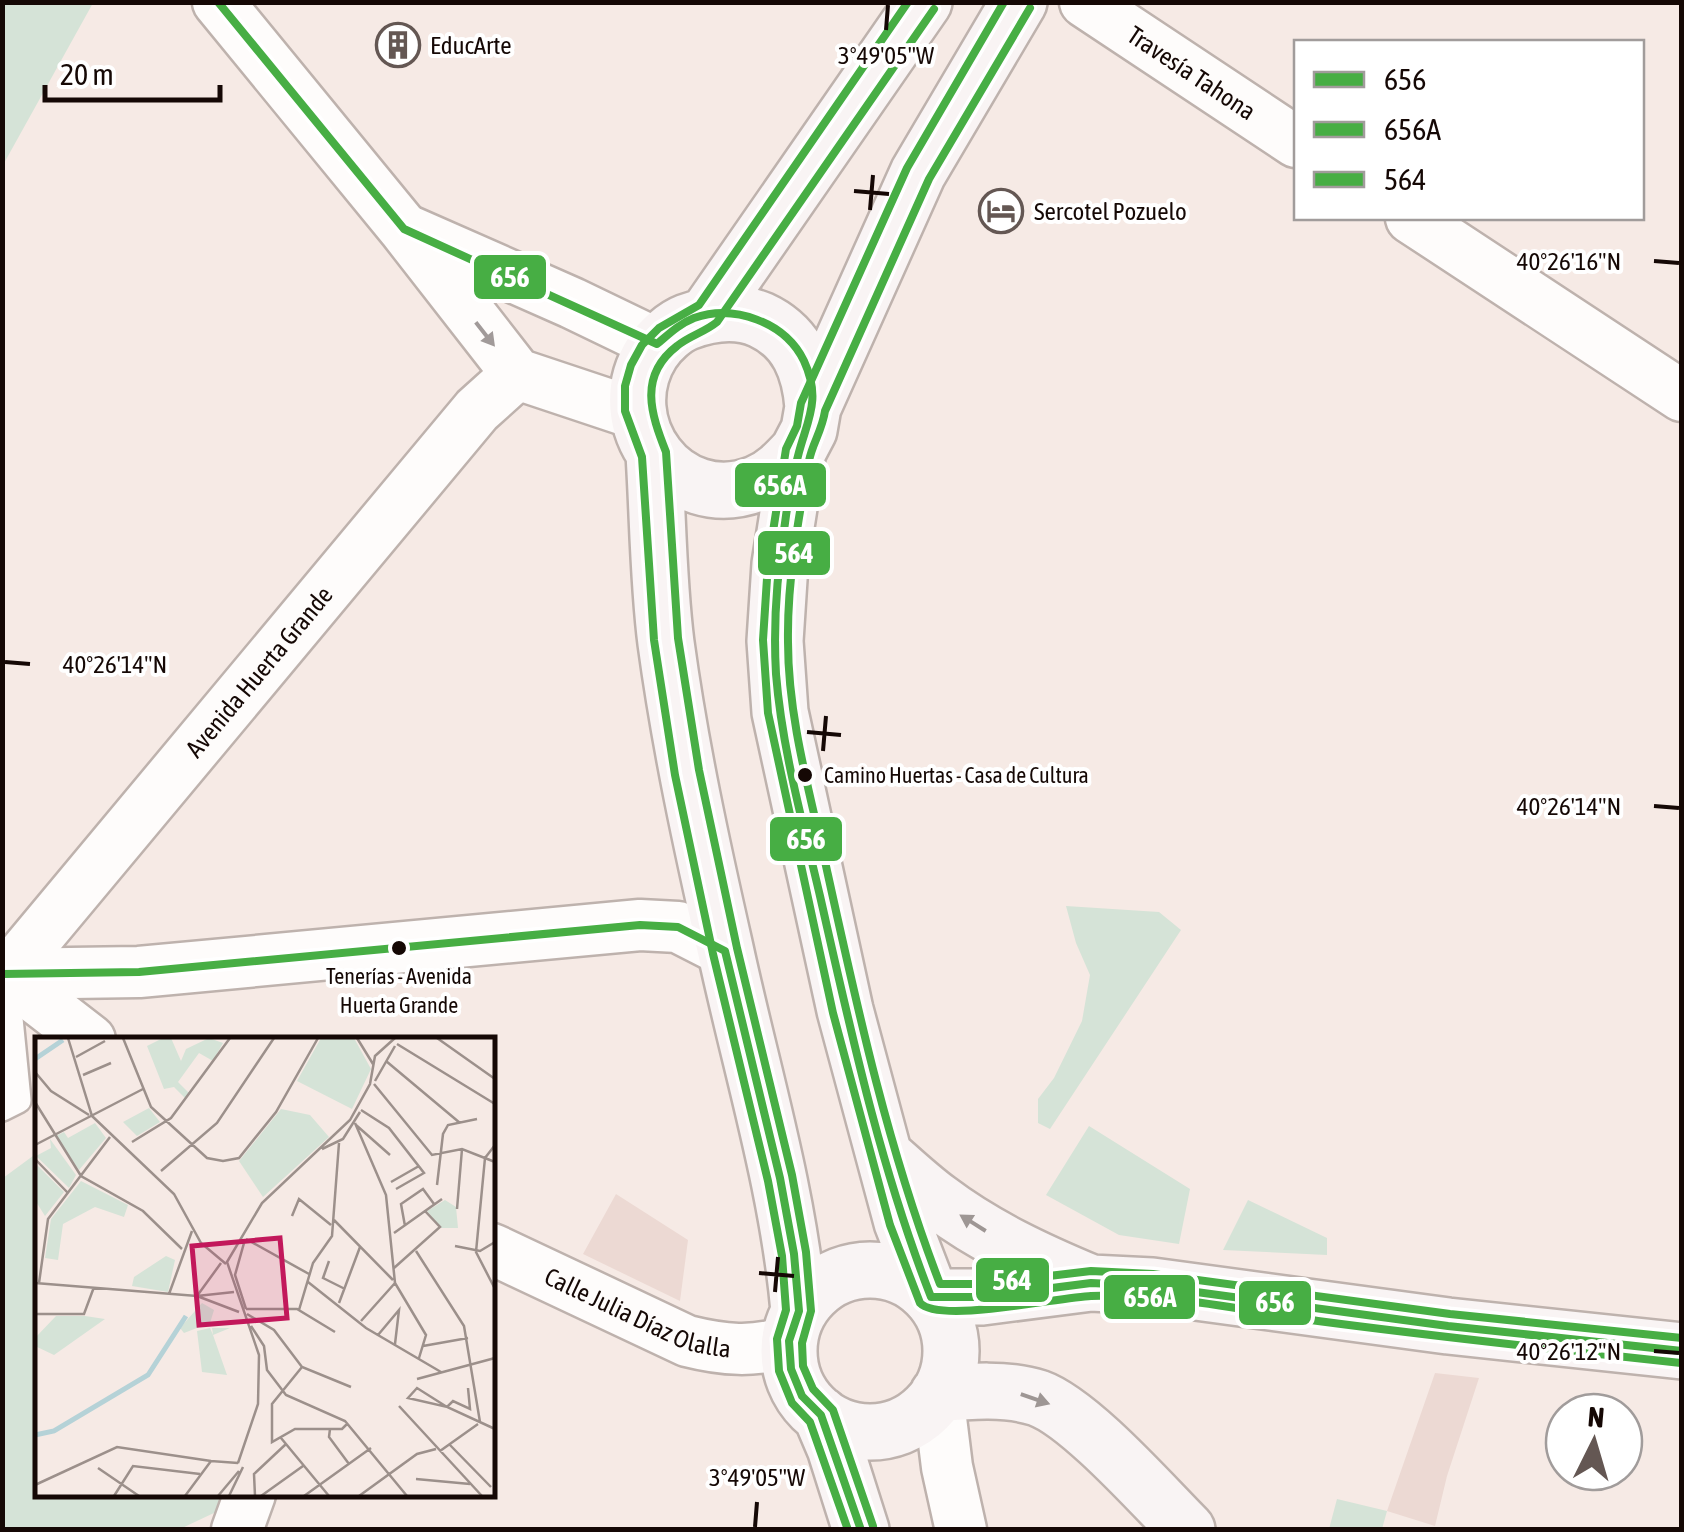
<svg xmlns="http://www.w3.org/2000/svg" width="1684" height="1532" font-family="'Asap Condensed',sans-serif">
<style>
.commercial{fill:#ecd9d3}
.green{fill:#d5e3d7}
.lines{fill:none;stroke-linecap:round;stroke-linejoin:round}
.lane-casing{stroke:#beb2ad;stroke-width:30}
.street-casing{stroke:#beb2ad;stroke-width:55}
.secondary-casing{stroke:#beb2ad;stroke-width:60}
.lane{stroke:#fefcfb;stroke-width:25}
.street{stroke:#fefcfb;stroke-width:50}
.secondary{stroke:#f9f4f4;stroke-width:55}
.bus-1-casing{stroke:#fff;stroke-width:15}
.bus-2-casing{stroke:#fff;stroke-width:15}
.bus-3-casing{stroke:#fff;stroke-width:15}
.bus-1{stroke:#47ae44;stroke-width:8}
.bus-2{stroke:#47ae44;stroke-width:8}
.bus-3{stroke:#47ae44;stroke-width:8}
.oneway{fill:#a19a99}
.oneway2{fill:#9e9694}
.ticks{fill:none;stroke:#150805;stroke-width:4}
.bus-dot{fill:#150805;stroke:#fff;stroke-width:4}
.labels{text-anchor:middle;dominant-baseline:central;stroke-width:8;stroke-linejoin:round;paint-order:stroke}
.bus-label{font-size:22px;fill:#150805;stroke:#fff;text-anchor:start}
.poi-label{font-size:25px;fill:#150805;stroke:#fff;text-anchor:start}
.street-label{font-size:25px;fill:#150805;stroke:#fff}
.inset-river{fill:none;stroke:#b5d2d7;stroke-width:5}
.inset-road{fill:none;stroke:#9c908b;stroke-width:2.5}
.view{fill:#c2185b;fill-opacity:0.15;stroke:#c2185b;stroke-width:5}
.inset-edge{fill:none;stroke:#150805;stroke-width:5}
.ticks-label{font-size:25px;text-anchor:middle;fill:#150805;stroke:#fff;stroke-width:8;stroke-linejoin:round;paint-order:stroke}
.line-badge{stroke:#fff;stroke-width:4}
.badge-label{font-size:28px;text-anchor:middle;font-weight:bold;fill:#fff}
</style>
<rect width="100%" height="100%" fill="#f6eae5"/>
<!-- commercial -->
<path class="commercial" d="M616,1194L688,1240L680,1301L583,1254Z
M1435,1373L1479,1378L1447,1476L1435,1526L1387,1511Z"/>
<!-- green -->
<path class="green" d="M3,2L93,3L3,165L2,3Z
M1066,906L1159,912L1181,930L1050,1129L1038,1123V1099L1054,1078L1082,1021L1090,975L1076,943Z
M1089,1126L1190,1189L1179,1244L1119,1235L1046,1195Z
M37,1153L38,1494L223,1495L216,1512L180,1529H3V1178Z
M1248,1200L1327,1238V1255L1223,1250Z
M1337,1499L1387,1511L1382,1529H1329Z"/>
<g class="lines">
<defs>
<path id="lane" d="M2,1108L18,1100L6,978"/>
<g id="street">
<path d="M218,2L404,229L517,374L637,414"/>
<path id="s1" d="M1085,2L1296,142"/>
<path d="M1411,218L1682,396"/>
<path d="M411,232L572,303L657,344"/>
<path d="M2,974L139,972L640,925L678,927L725,951"/>
<path id="s2" d="M6,975L477,410L517,374"/>
<path d="M6,975L90,1040"/>
<path id="s3" d="M492,1249L687,1341C723,1350 754,1353 789,1341"/>
<path d="M938,1394L947,1467L961,1530"/>
<path d="M237,1530L250,1494"/>
</g>
<path id="secondary" d="M707,315L924,2
M798,451C786,464 774,477 756,484C675,515 607,423 652,352C660,340 674,327 687,322C711,313 736,309 761,320C798,337 810,370 813,407
M654,454C658,517 658,581 666,643C680,746 702,847 725,948C751,1069 788,1187 799,1311
M884,1155C901,1170 919,1187 938,1201C984,1236 1038,1261 1091,1283
M789 1351a81 81 0 1 1 162 0a81 81 0 1 1-162 0Z
M931,1297L902,1222L845,1010L780,712L775,641L780,564L798,451L809,430L813,407L918,173L1019,2
M931,1297H982L1091,1283L1152,1286L1448,1326L1682,1351
M938,1394C970,1391 1007,1388 1038,1398C1080,1413 1152,1495 1187,1530
M821,1415L835,1448L861,1530"/>
</defs>
<!-- lane casing -->
<use href="#lane" class="lane-casing"/>
<!-- street casing -->
<use href="#street" class="street-casing"/>
<!-- secondary casing -->
<use href="#secondary" class="secondary-casing"/>
<!-- lane -->
<use href="#lane" class="lane"/>
<!-- street -->
<use href="#street" class="street"/>
<!-- secondary -->
<use href="#secondary" class="secondary"/>
<defs>
<path id="bus-1" d="M218,2L404,229L657,344C669,334 679,324 694,318C734,304 785,322 804,361C822,400 807,420 798,456C792,478 788,500 785,523C777,573 773,623 776,674C782,749 803,823 820,896C851,1032 880,1167 931,1297H982L1091,1283L1152,1286L1448,1326L1682,1351
M2,974L139,972L640,925L678,927L725,951L780,1178L794,1254L799,1311L789,1341L791,1369L802,1396L821,1415L861,1530"/>
<path id="bus-2" d="M1004,2L907,168L801,403L797,426L786,449L768,563L763,640L768,713L833,1013L890,1225L920,1303C940,1324 1059,1297 1091,1296C1166,1292 1244,1311 1318,1321C1439,1337 1560,1350 1681,1363
M873,1526L833,1410L813,1389L803,1366L802,1343L811,1311L806,1252L792,1175L737,948L699,770L678,638L666,452C651,414 638,376 677,346C689,336 705,332 717,322L934,9"/>
<path id="bus-3" d="M1030,8L929,179L825,411C822,431 812,444 809,461C798,520 787,582 788,642C788,718 810,793 826,866C857,1007 888,1150 940,1284H981L1091,1271L1153,1274L1450,1314L1682,1338
M848,1530L810,1422L792,1403L779,1371L777,1339L786,1310L782,1256L768,1181L713,954L675,775L654,640L642,457L625,411V386L631,365L642,345L659,328L699,305L908,2"/>
</defs>
<!-- bus-1 casing -->
<use href="#bus-1" class="bus-1-casing"/>
<!-- bus-2 casing -->
<use href="#bus-2" class="bus-2-casing"/>
<!-- bus-3 casing -->
<use href="#bus-3" class="bus-3-casing"/>
<!-- bus-1 -->
<use href="#bus-1" class="bus-1"/>
<!-- bus-2 -->
<use href="#bus-2" class="bus-2"/>
<!-- bus-3 -->
<use href="#bus-3" class="bus-3"/>
</g>
<!-- one-way arrows -->
<defs><path id="oneway-solid" d="M-6-.8H1V-3.2L6.5 0L1 3.2V.8H-6Z" transform="scale(2.5)"/></defs>
<use class="oneway" href="#oneway-solid" transform="translate(485 334) rotate(52)"/>
<g class="oneway2">
<use href="#oneway-solid" transform="translate(973 1223) rotate(-148)"/>
<use href="#oneway-solid" transform="translate(1035 1399) rotate(19)"/>
</g>
<!-- ticks -->
<path class="ticks" d="M886,30L888,5M854,191L889,194M870,210L873,175M1654,261L1679,263M5,662L30,664M807,732L841,735M823,751L826,716M1654,806L1679,808M759,1273L794,1276M775,1292L778,1257M1654,1351L1679,1353M755,1527L757,1502"/>
<!-- icons -->
<defs>
<symbol id="building-ring" viewBox="-11 -11 22 22"><circle r="9.5" fill="#fff" stroke="#645753" stroke-width="1.5"/><path d="M-4-6H4V6H1V3H-1V6H-4ZM-2.5-4.3h1.7v1.8h-1.7ZM.8-4.3h1.7v1.8H.8ZM-2.5-1h1.7V.8h-1.7ZM.8-1h1.7V.8H.8Z" fill="#645753"/></symbol>
<symbol id="hotel-ring" viewBox="-11 -11 22 22"><circle r="9.5" fill="#fff" stroke="#645753" stroke-width="1.5"/><path d="M-6-4.5h1.5V1H6V5H4.5V3h-9V5H-6ZM-4 0a1.8 1.8 0 1 1 3.6 0ZM.5 0V-2.5h3Q6-2.5 6 0Z" fill="#645753"/></symbol>
</defs>
<g fill-rule="evenodd">
<use href="#building-ring" x="373" y="20" width="50" height="50"/>
<use href="#hotel-ring" x="976" y="186" width="50" height="50"/>
</g>
<!-- markers -->
<g class="bus-dot">
<circle cx="805" cy="775" r="9"/>
<circle cx="399" cy="948" r="9"/>
</g>
<g class="labels">
<!-- bus labels -->
<g class="bus-label">
<text x="824" y="775">Camino Huertas - Casa de Cultura</text>
<text x="399" y="976" text-anchor="middle">Tenerías - Avenida<tspan x="399" dy="29">Huerta Grande</tspan></text>
</g>
<!-- poi labels -->
<g class="poi-label">
<text x="430" y="45">EducArte</text>
<text x="1034" y="211">Sercotel Pozuelo</text>
</g>
<!-- street labels -->
<g class="street-label">
<text stroke="none"><textPath href="#s1" startOffset="128">Travesía Tahona</textPath></text>
<text stroke="none"><textPath href="#s2" startOffset="395">Avenida Huerta Grande</textPath></text>
<text stroke="none"><textPath href="#s3" startOffset="160">Calle Julia Díaz Olalla</textPath></text>
</g>
</g>
<!-- overview -->
<g transform="translate(35 1037)">
<rect width="460" height="460" fill="#f6eae5"/>
<path d="M128,1H136L146,24L151,12L174,1L188,6L178,24L164,16L143,45L154,56L150,61L139,50L129,52L112,9ZM286,1H319L336,32L317,72L262,44ZM114,71L125,85L102,99L88,85ZM246,72L275,78L294,100L228,160L204,124ZM60,86L71,101L44,133L21,99L29,95L33,101ZM15,102L41,138L34,151L1,119L16,111ZM0,126L29,155L10,179L0,163ZM46,144L93,168L89,180L60,170L28,187L23,223L10,221L16,182ZM410,163L421,170L423,191H406L392,174ZM131,219L140,223L133,255L97,249L99,240ZM167,266L179,273L175,286L149,296L145,291ZM21,279H50L70,282L19,318L0,309V301ZM175,291L178,298L177,291H195L178,298L192,338L167,335L162,294Z" fill="#d5e3d7"/>
<path class="inset-river" d="M0,22L28,3M0,398L19,394L113,338L151,279"/>
<path class="inset-road" d="M33,1L57,79L139,157L166,206L191,227M88,1L116,70L172,121L188,124L204,121L241,75L283,1M322,1L338,27M402,1L460,42M362,7L460,67M41,20L70,4M351,24L425,86M0,35L16,54L54,78M48,38L76,26M340,44L360,9M339,47L397,118L427,112L460,125M0,65L46,139L108,174L147,212M326,73L354,91L389,136L361,152M320,86L351,158L360,246L391,298L384,321M321,88L355,118M97,105L136,81L195,1M0,108L108,52M460,108L450,121L441,215L460,252M287,112L308,102L325,75M0,122L32,155M126,134L182,86L239,1M356,145L384,129M402,148L408,97L413,88L442,82M422,172L427,112M257,179L264,162L296,188M299,183L358,243M370,189L366,167L388,152L399,167M359,196L407,162M211,202L274,237M209,206L200,238L211,272M420,209L445,214L460,205M381,214L429,289L445,385M294,224L288,241L310,252M359,231L405,190L390,174M273,245L331,291L406,335M0,246L162,259L199,255M4,246L13,182L75,100M134,257L157,194M162,259L204,275M162,259L186,226M304,266L325,210M211,272H262L300,295M264,273L278,226L297,199L304,106M0,277H49L59,250M212,277L239,293L267,330L316,350M326,284L360,246M216,289L229,309L232,333L251,358L310,384L372,459M343,298L364,273L360,307M388,309L433,301M267,330L237,367V405L260,392H307L312,387M382,342L460,321M433,351L435,372L418,364L412,370L373,361L382,351L412,370L460,392M364,369L447,459M295,392L294,400L314,427M246,401L294,459M414,407L456,450M405,414L443,387M203,426L223,367L224,318L192,225L227,166L315,83L335,47L340,19L360,1M63,431L104,459M381,442L435,447M0,448L82,410L176,424M79,459L98,429L165,437M150,459L176,424L203,426M183,459L204,434M194,459L208,430M220,459L219,437L251,407M226,459L268,429M269,459L336,411M324,459L382,417L401,412"/>
<path class="view" d="M245,201L252,281L164,288L157,209Z"/>
<rect width="460" height="460" class="inset-edge"/>
</g>
<g class="ticks-label">
<text x="886" y="64">3°49'05"W</text>
<text x="1569" y="270">40°26'16"N</text>
<text x="115" y="673">40°26'14"N</text>
<text x="1569" y="815">40°26'14"N</text>
<text x="1569" y="1360">40°26'12"N</text>
<text x="757" y="1486">3°49'05"W</text>
</g>
<g class="line-badge">
<rect x="472" y="253" width="76" height="48" rx="10" fill="#47ae44"/>
<rect x="733" y="461" width="95" height="48" rx="10" fill="#47ae44"/>
<rect x="756" y="529" width="76" height="48" rx="10" fill="#47ae44"/>
<rect x="768" y="815" width="76" height="48" rx="10" fill="#47ae44"/>
<rect x="974" y="1256" width="77" height="48" rx="10" fill="#47ae44"/>
<rect x="1102" y="1273" width="95" height="48" rx="10" fill="#47ae44"/>
<rect x="1237" y="1279" width="76" height="48" rx="10" fill="#47ae44"/>
</g>
<g class="badge-label">
<text x="510" y="287">656</text>
<text x="780" y="495">656A</text>
<text x="794" y="563">564</text>
<text x="806" y="849">656</text>
<text x="1012" y="1290">564</text>
<text x="1150" y="1307">656A</text>
<text x="1275" y="1312">656</text>
</g>
<!-- border -->
<rect width="1684" height="1532" fill="none" stroke="#150805" stroke-width="10"/>
<!-- legend -->
<rect x="1294" y="40" width="350" height="180" fill="#ffffff" stroke="#a19c9b" stroke-width="2.5"/>
<rect x="1314" y="72" width="50" height="15" fill="#47ae44" stroke="#a19c9b" stroke-width="2.5"/>
<text x="1384" y="90" font-size="30" fill="#150805">656</text>
<rect x="1314" y="122" width="50" height="15" fill="#47ae44" stroke="#a19c9b" stroke-width="2.5"/>
<text x="1384" y="140" font-size="30" fill="#150805">656A</text>
<rect x="1314" y="172" width="50" height="15" fill="#47ae44" stroke="#a19c9b" stroke-width="2.5"/>
<text x="1384" y="190" font-size="30" fill="#150805">564</text>
<!-- north arrow -->
<g transform="translate(1594 1442) rotate(5)"><circle r="48" fill="#ffffff" stroke="#a19c9b" stroke-width="2.5"/>
<path d="M0-8L18 38L0 25L-18 38Z" fill="#645753"/>
<text y="-15" font-size="28" font-weight="bold" text-anchor="middle" fill="#150805">N</text>
</g>
<!-- scale -->
<path d="M45 85v15h175v-15" fill="none" stroke="#150805" stroke-width="5"/>
<text x="60" y="85" font-size="30" fill="#150805" stroke="#ffffff" stroke-width="8" paint-order="stroke">20 m</text>
</svg>
